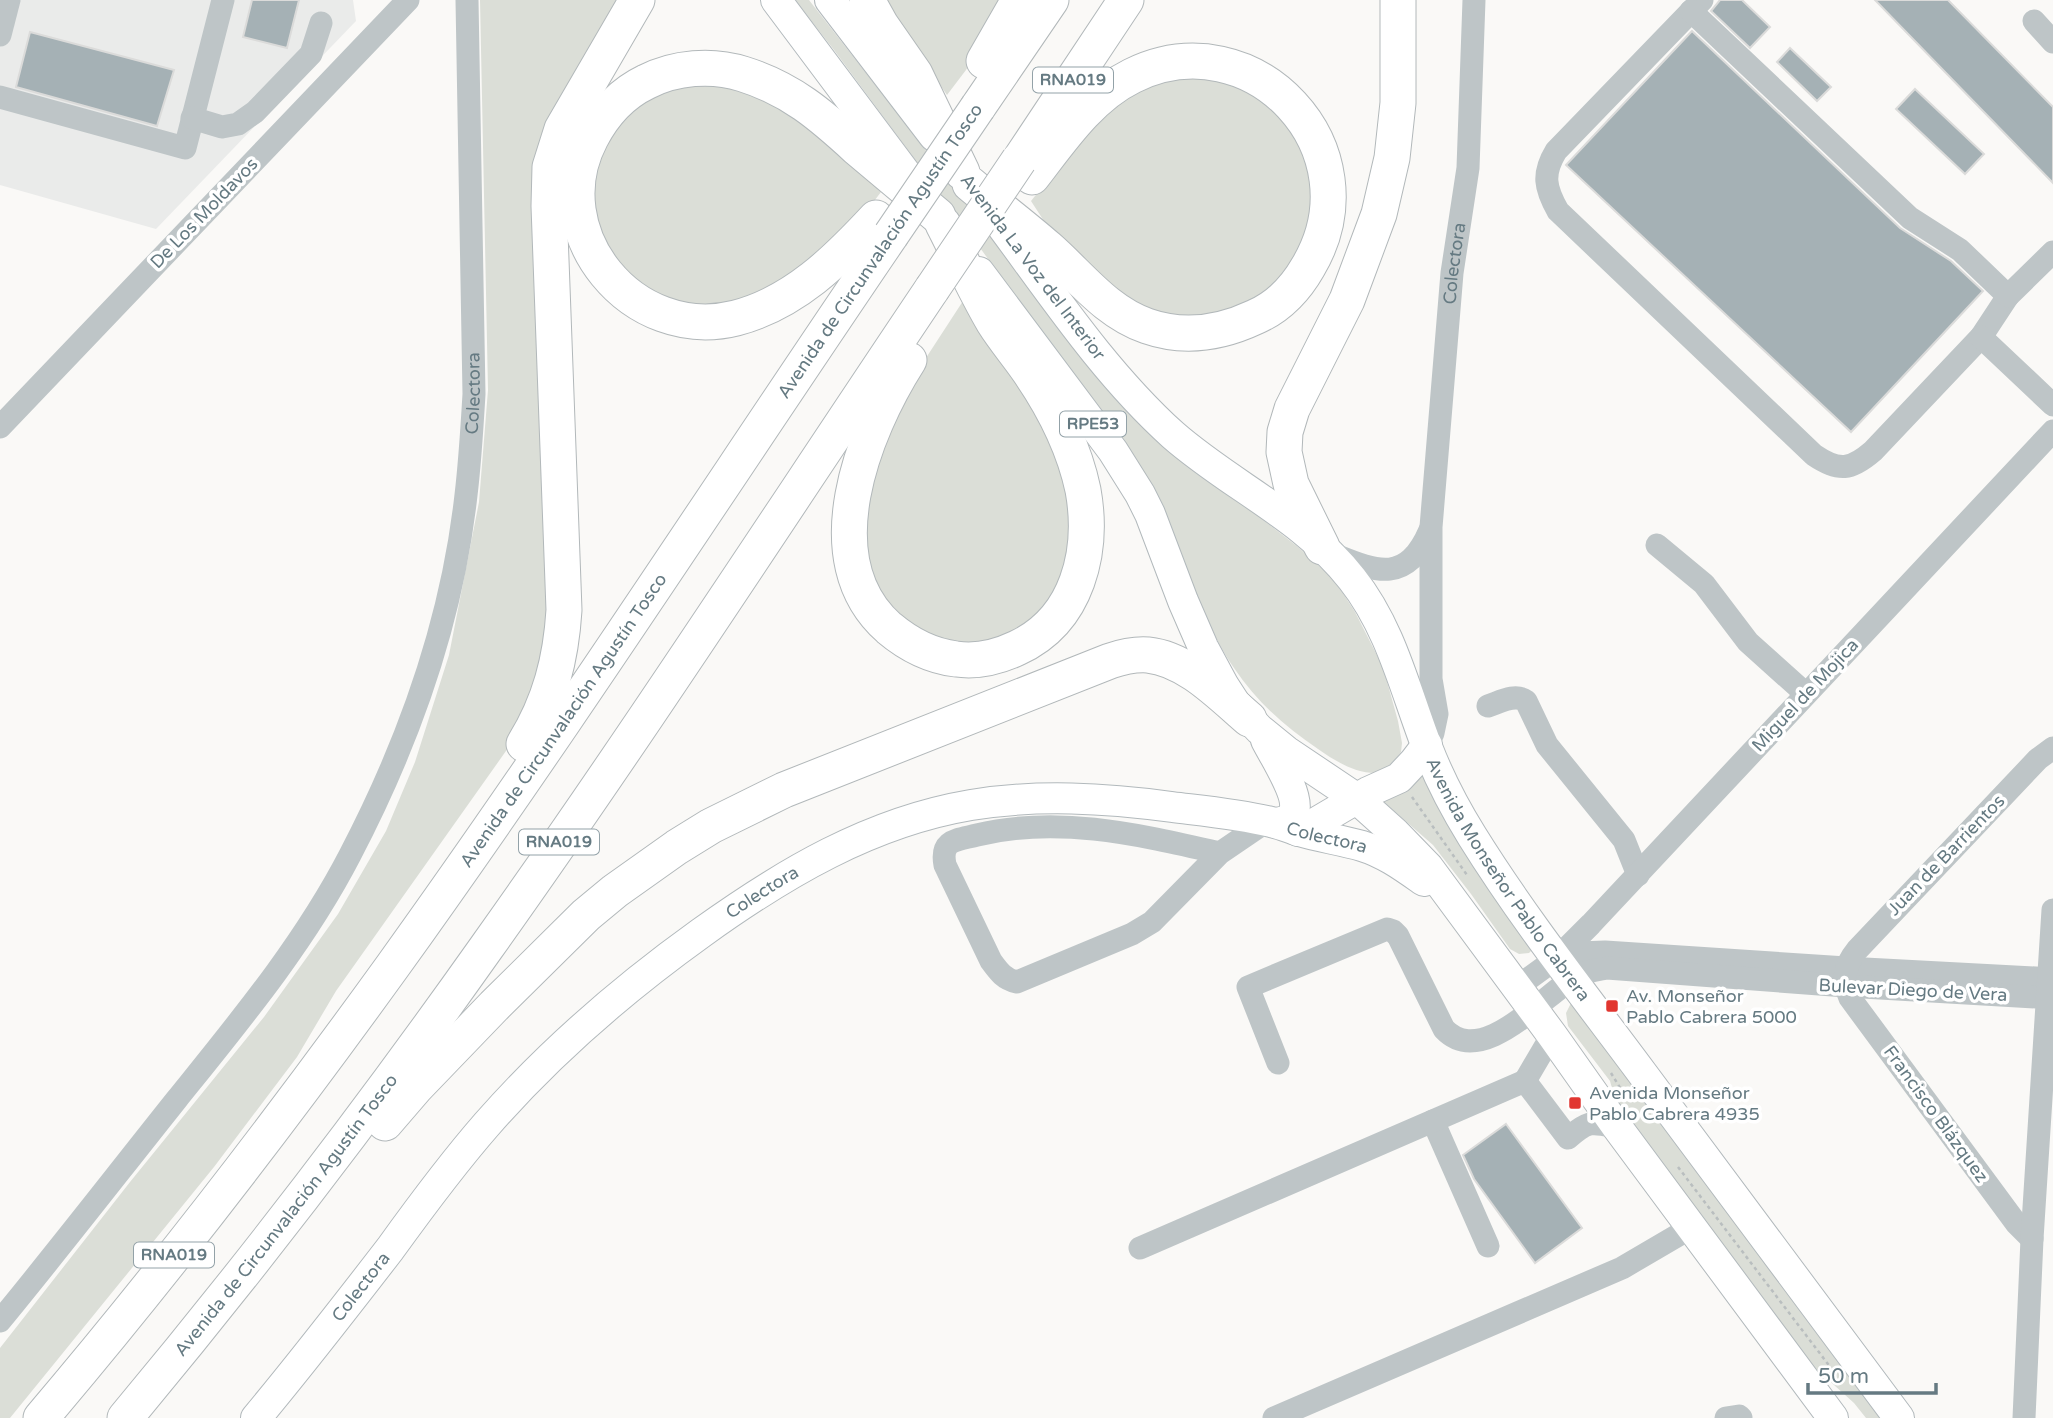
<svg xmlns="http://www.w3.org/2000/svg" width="2053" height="1418" font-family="'Varela Round',sans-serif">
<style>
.built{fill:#eaebea}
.green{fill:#dbded7}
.building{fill:#a5b1b5;stroke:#dbdbda;stroke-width:2}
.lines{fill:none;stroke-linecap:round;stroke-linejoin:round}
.major-casing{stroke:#b2b9bc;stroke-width:32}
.highway-casing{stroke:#b2b8ba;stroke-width:37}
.path{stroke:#b9bebf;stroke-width:2.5;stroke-dasharray:3.5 3.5;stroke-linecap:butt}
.minor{stroke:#bec5c7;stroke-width:23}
.major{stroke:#fff;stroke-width:30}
.highway{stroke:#fff;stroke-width:35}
.highway-bridge-casing{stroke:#b2b8ba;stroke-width:37;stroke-linecap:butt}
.highway-bridge{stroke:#fff;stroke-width:35}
.poi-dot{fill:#e13630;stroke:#fff;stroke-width:2.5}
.labels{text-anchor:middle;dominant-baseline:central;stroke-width:7;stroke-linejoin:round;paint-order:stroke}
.shield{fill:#fff;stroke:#93a2a8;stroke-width:2}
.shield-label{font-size:16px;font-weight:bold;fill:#657a82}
.street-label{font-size:18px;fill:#657a82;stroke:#fff}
.poi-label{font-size:18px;fill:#657a82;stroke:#fff;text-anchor:start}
</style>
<rect width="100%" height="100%" fill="#faf9f7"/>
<!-- built -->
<path class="built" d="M0,0H353L356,21L156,229L0,185Z"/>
<!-- green -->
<path class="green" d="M480,0H623L553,128L555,606L523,727L336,991L297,1057L214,1167L10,1418H0V1348L130,1182L264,1017L338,914L386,831L415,762L449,655L479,502L488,390Z
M795,0H809L912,132L1032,292L1236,499L1298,547L1328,574L1341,590L1355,612L1383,667L1398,721L1402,743L1401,752L1386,772C1361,777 1338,763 1318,749C1285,727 1256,701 1234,668C1199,617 1185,553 1158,498C1147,476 1132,455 1118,435L834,50Z
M881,0H1005L966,70L947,95Z
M1173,78L1224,80L1270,103L1302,143L1316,209L1285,276L1254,302L1202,320L1140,309L1053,235L1031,201L1075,146L1124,98Z
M703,80L761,95L835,143L881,192L865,213L820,257L760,294L704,308L649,294L607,253L589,185L606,135L646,96Z
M963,301L1034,404L1072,495L1068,566L1045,610L1005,637L963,645L921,635L885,606L863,553L869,480L909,384Z
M1420,770L1533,949L1529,953L1519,954L1510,949L1471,894L1433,845L1378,797Z
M1573,999L1882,1418H1866L1854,1403L1814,1367L1617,1106L1610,1081L1568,1026L1566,1013Z"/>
<!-- building -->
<path class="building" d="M252,0H299L287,48L243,37Z
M1720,0H1742L1770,27L1750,48L1711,11Z
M1875,0H1948L2053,107V183Z
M1692,31L1900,228L1951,261L1983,291L1851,432L1566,165Z
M30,32L174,70L157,126L16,87Z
M1790,48L1831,87L1817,101L1777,62Z
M1915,89L1984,154L1965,174L1896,109Z
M1506,1124L1582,1228L1535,1263L1474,1179L1463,1155Z"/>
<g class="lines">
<defs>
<g id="major">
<path d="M776,0L916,187"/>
<path d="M830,0L934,136"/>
<path id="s3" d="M989,209C1047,286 1101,370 1173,435C1231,486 1304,517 1352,579C1391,628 1405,690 1427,747C1439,778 1454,807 1472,836C1523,918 1584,995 1642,1073C1728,1188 1813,1303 1899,1418"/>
<path d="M979,272L1113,451L1140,494L1150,514L1183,601L1203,647L1224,686L1235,703L1259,729L1286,751L1356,798L1395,833L1428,867L1552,1035L1617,1127L1833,1418"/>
<path d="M1266,740C1274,756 1300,795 1294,812C1292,820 1283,822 1276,823"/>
<path d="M1298,831L1317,822L1368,792L1399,778L1414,762L1427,745"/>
<path id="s4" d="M256,1418C302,1363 346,1306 390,1249C421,1206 452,1164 487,1124C551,1051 623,989 701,933C783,874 870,822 971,805C1038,794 1105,798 1172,807C1205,811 1239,814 1271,822C1281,824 1289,828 1299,831C1319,837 1341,840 1362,846C1385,853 1404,867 1424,881"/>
</g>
<g id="highway">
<path d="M867,0L881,25L915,74L962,172"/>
<path d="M984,61L1019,0"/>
<path d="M978,107L1051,0"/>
<path d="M1021,158L1126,0"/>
<path d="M970,184C996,206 1023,226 1048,248C1080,276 1106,312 1147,326C1184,339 1221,333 1255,317C1278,307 1296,288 1308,267C1378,150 1253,16 1132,76C1089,97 1060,141 1032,177"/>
<path d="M876,218C837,260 794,303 736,318C633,344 541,233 591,138C604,113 621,94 646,82C675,67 712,64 743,74C791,89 821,115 857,148C884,171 911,193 938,216"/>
<path d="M909,360C863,432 812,560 889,628C908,644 931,656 956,659C977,662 998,657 1017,648C1078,620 1094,551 1083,490C1074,447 1053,406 1028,370C1017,354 1004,339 994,323C975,291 960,257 943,224"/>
<path d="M1322,547L1291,484L1284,452L1285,432L1292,409L1347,300L1379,214L1392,158L1398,103V0"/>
<path d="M524,744C550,702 561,659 564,610L549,206L550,167L562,129L637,0"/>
<path d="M385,1123L416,1087L494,1006L586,915L615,891L677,847L711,826L784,790L1110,661C1122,657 1135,654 1148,655C1187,659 1221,695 1249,719"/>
<path id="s5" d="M41,1418C164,1273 280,1122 392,967C564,728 725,479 891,235"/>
<path id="s6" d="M125,1418C252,1266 372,1109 486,948C640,732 784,509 932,289"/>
</g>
</defs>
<!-- major casing -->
<use href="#major" class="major-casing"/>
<!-- highway casing -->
<use href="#highway" class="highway-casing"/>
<!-- path -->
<path class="path" d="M1412,797L1467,875
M1611,1073L1622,1091
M1678,1167L1831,1368"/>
<!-- minor -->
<g class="minor">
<path d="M1702,0L1556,151C1542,174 1545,188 1558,211L1814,455C1839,472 1851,470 1873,451L1981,337L2008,296"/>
<path d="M1691,11L1910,218L1960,250L2008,296L2053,252"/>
<path d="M2034,21L2053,42"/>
<path d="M0,35L9,0"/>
<path d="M0,97L185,148L223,0"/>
<path d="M192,118L222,127L238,124L255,112L311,54L321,23"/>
<path d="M1981,337L2053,405"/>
<path d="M0,427L408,0"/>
<path d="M1657,545L1704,584L1748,642L1806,694"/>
<path d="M1330,553C1375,571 1406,586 1430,530"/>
<path d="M1488,706C1500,702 1515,693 1526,701L1547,745L1624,840L1638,875"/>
<path id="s1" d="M1427,745L1433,733L1437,714L1431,679V527L1452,273L1468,168L1474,0"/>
<path d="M1220,853L1152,922L1132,934L1017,982C1004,979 999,972 991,961L945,865C940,839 957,840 977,835C1059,815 1140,835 1220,853L1267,821"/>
<path d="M1557,958L1579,953L1605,952L1846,968L2053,979"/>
<path d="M1517,987L1557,958L1591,924L2053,431"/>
<path d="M1278,1063L1248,987L1387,929L1393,931L1398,936L1444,1029C1482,1069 1543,996 1575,977C1585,971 1596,970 1607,968L1846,986L2053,998"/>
<path d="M1525,1081L1552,1035"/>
<path d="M1433,1121L1488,1246"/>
<path d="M2032,1239L2016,1223L1850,998C1842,979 1844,966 1857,950L2038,759L2053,748"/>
<path d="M1140,1248L1525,1081L1568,1138C1589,1120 1591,1122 1617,1127"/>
<path id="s2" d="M0,1321C60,1248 118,1173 177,1099C239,1022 304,944 350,855C408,744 452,621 466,495C470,462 472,428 474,394L467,0"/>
<path d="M1274,1418L1622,1268L1692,1227"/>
<path d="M1726,1418L1739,1416L1741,1418"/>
<path d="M2024,1418L2032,1239L2053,910"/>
</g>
<!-- major -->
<use href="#major" class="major"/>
<!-- highway -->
<use href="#highway" class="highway"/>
<defs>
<path id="highway-bridge" d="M891,235L978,107
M932,289L1019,160"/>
</defs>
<!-- highway-bridge casing -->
<use href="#highway-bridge" class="highway-bridge-casing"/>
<!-- highway-bridge -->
<use href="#highway-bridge" class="highway-bridge"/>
</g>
<!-- markers -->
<g class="poi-dot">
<rect x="1605" y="999" width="14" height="14" rx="3.5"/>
<rect x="1568" y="1096" width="14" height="14" rx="3.5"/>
</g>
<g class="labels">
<!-- shield labels -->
<g class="shield">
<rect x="1033" y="67.5" width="80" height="25" rx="5"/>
<rect x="1060" y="411.5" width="66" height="25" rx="5"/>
<rect x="519" y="829.5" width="80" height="25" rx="5"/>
<rect x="134" y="1242.5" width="80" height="25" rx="5"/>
</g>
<g class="shield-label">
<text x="1073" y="80">RNA019</text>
<text x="1093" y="424">RPE53</text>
<text x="559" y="842">RNA019</text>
<text x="174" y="1255">RNA019</text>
</g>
<!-- street labels -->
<g class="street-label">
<text transform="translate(204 213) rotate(-46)">De Los Moldavos</text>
<text transform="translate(880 251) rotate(-56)">Avenida de Circunvalación Agustín Tosco</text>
<text stroke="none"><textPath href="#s1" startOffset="485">Colectora</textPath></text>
<text transform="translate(1033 267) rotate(53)">Avenida La Voz del Interior</text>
<text stroke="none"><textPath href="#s2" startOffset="1066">Colectora</textPath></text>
<text transform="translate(1805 695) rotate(-47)">Miguel de Mojica</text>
<text stroke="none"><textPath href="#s5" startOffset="872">Avenida de Circunvalación Agustín Tosco</textPath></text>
<text stroke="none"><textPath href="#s4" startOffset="1323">Colectora</textPath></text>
<text transform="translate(1946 855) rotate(-46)">Juan de Barrientos</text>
<text stroke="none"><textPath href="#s3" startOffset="863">Avenida Monseñor Pablo Cabrera</textPath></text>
<text stroke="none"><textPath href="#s4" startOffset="735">Colectora</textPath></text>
<text transform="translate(1913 990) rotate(3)">Bulevar Diego de Vera</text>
<text transform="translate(1936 1114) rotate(54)">Francisco Blázquez</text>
<text stroke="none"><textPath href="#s6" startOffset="259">Avenida de Circunvalación Agustín Tosco</textPath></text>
<text stroke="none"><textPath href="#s4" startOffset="168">Colectora</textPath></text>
</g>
<!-- poi labels -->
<g class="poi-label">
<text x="1626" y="996">Av. Monseñor<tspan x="1626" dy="21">Pablo Cabrera 5000</tspan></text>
<text x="1589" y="1093">Avenida Monseñor<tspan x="1589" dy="21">Pablo Cabrera 4935</tspan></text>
</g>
</g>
<!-- scale -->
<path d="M1808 1383v10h128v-10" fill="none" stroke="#657a82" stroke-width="3.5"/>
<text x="1818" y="1383" font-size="21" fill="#657a82" stroke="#ffffff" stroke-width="5" paint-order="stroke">50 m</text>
</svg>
